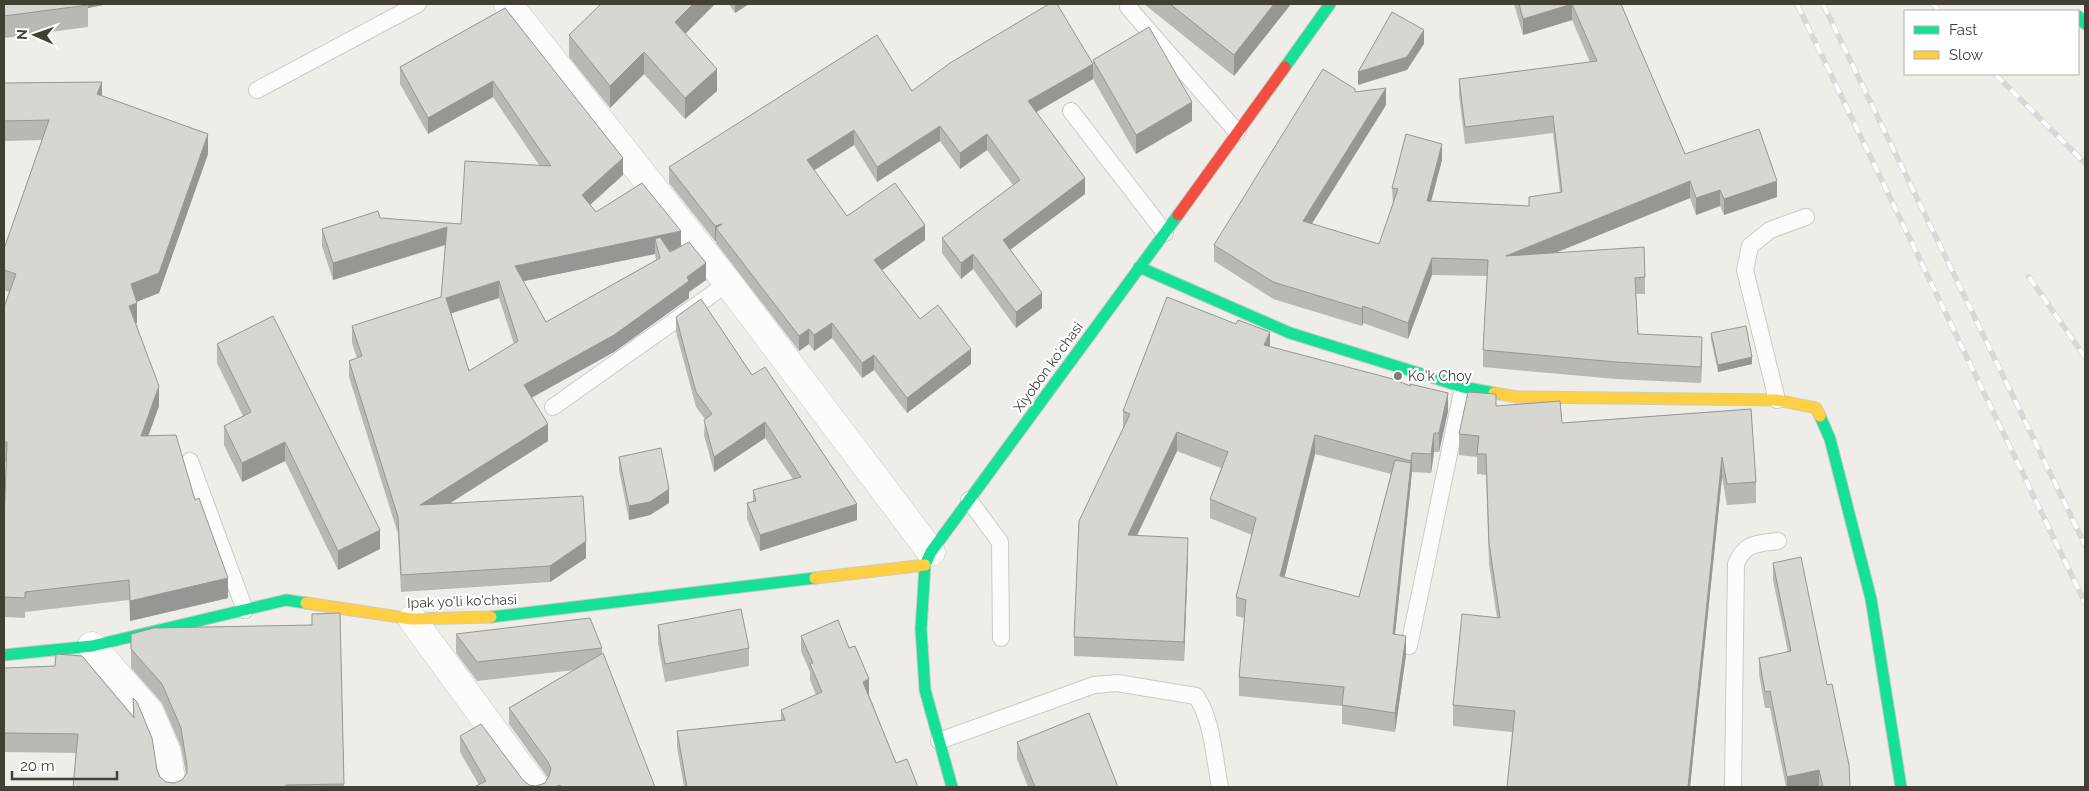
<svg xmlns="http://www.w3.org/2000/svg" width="2089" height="791" font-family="Raleway,sans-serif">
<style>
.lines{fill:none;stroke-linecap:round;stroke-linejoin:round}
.lane-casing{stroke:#cbcac5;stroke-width:18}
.street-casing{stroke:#cbcac5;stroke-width:29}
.fast-casing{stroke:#cccbbe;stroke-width:13}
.slow-casing{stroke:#cccbbe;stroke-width:13}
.jam-casing{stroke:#cccbbe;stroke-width:13}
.lane{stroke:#fcfcfb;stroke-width:16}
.street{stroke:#fcfcfb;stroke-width:28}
.fast{stroke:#16e098;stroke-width:11}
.slow{stroke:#ffcf43;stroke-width:11}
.jam{stroke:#f24e42;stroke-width:11}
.rail-casing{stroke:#d8d8d7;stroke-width:5.5}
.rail{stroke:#fff;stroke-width:4;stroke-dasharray:11;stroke-linecap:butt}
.wall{fill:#b9b8b3;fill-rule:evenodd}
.shaded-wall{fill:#969692}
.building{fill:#d7d6d0;stroke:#969692;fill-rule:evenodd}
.poi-dot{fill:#7e7c73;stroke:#fff;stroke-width:2}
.labels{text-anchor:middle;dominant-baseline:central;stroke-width:4.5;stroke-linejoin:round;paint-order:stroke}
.street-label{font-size:14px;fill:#423f34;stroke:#fff}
.poi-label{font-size:14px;fill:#423f34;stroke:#fff;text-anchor:start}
</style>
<rect width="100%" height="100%" fill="#eeede7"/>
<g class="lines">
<defs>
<path id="lane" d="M1128,7L1237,132
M257,90L418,4
M1071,111L1165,233
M1777,400L1745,270L1750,246L1770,230L1806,217
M553,407L728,283
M190,461L245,610
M969,500L1000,542L1001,638
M1409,646L1463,387
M939,741L1094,685L1117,683L1196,696C1213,721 1214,758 1220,787
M1733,787L1736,564C1745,542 1757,544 1778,541"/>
<path id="street" d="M508,4L728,283L931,552
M412,619L535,787
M92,646L150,713L167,753L172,787"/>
<path id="fast" d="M2078,16L2085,24
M1285,67L1330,4
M1139,267L1290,333L1463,387L1494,393
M1820,416L1830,439L1871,599L1901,787
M491,617L815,578
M4,655L92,646L286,600L306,603
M952,787L925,690L921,629L925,565L931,552L1178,215"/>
<path id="slow" d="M1494,393L1517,397L1777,400L1816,408L1820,416
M815,578L925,565
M306,603L412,619L491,617"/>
<path id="jam" d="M1178,215L1285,67"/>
</defs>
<!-- lane casing -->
<use href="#lane" class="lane-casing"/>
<!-- street casing -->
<use href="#street" class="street-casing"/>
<!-- fast casing -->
<use href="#fast" class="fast-casing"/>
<!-- slow casing -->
<use href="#slow" class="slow-casing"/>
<!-- jam casing -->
<use href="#jam" class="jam-casing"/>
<!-- lane -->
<use href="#lane" class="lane"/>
<!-- street -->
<use href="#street" class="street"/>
<!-- fast -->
<use href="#fast" class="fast"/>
<!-- slow -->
<use href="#slow" class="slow"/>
<!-- jam -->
<use href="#jam" class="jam"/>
<defs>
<path id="rail" d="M1797,4L2085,603
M1823,4L2085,545
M1933,4L1939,11
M1995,74L2085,163
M2029,277L2085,357"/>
</defs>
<!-- rail casing -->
<use href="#rail" class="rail-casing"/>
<!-- rail -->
<use href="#rail" class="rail"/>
</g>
<!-- wall -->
<path class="wall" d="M4,4H108L88,8V27L4,38Z
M715,4L685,34L717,91L685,119L644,74L610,108L569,57V35Z
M729,4H749L735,13Z
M1144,4H1291L1234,76Z
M1514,4H1622L1621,6L1685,154L1777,197L1724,215L1720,206L1696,215L1690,198L1554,253L1645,277V294H1636L1638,334L1702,353L1701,383L1616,379L1483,367V350L1487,276L1432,275L1408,339L1363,323L1362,326L1273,299L1214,261V245L1355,92L1386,105L1311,224L1379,244L1393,205L1392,188L1442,160L1431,201L1529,206L1560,193L1553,133L1465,144L1459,95V79L1590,62L1572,20L1523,35Z
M505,8L623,175L590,205L596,212L681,246L706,280L689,292V298L614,352L532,397L548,441L449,504L586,558L550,582L401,592L398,534L349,377V361L357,358L352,343V326L441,297L446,245L333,280L322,246V229L461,224L539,165L493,97L428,134L400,84V67ZM655,254L656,260L546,322L523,281ZM499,298L514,344L469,371L451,313Z
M1093,60L1192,121L1136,154L1093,79L1036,112L1085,194L1010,250L1042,308L1016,328L973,269L961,279L942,253V238L1013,185L987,150L960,169L940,141L877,182L854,145L814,170L847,216L925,240L882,270L920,319L971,364L907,413L874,370L862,378L832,338L814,351L809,344L799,351L716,243V241H715L669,183V167L912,91L1093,64Z
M4,83L102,96L208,154L159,293L136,302L137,323H136L159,406L148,436L195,500L228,598L130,621L129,600L25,612V618L4,617V522L6,462H4V307L9,292L4,290V249L42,140L4,141Z
M676,317L752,375L857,520L760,551L747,519V503L753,502V490L793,479L765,438L714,472L704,435L705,419L696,407L676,332Z
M1711,333L1752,364L1718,372L1711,340Z
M217,344L380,549L338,570L285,461L242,482L224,445V426L243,416L217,363Z
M1270,347L1448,411L1439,452H1434L1431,473L1412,472L1395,634L1406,655L1395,732L1342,724V706L1239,696V677L1244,618L1236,616V597L1252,535L1210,518V499L1221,468L1177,451L1137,536L1188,557L1184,661L1074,656V637L1123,430V411ZM1315,454L1391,474L1359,597L1284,578Z
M1496,406L1562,423L1751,409L1756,482V503L1727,505L1722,477L1690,787H1507L1512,732L1453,726V705L1497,618L1489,564L1486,475L1477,474V457L1459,455V434Z
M619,457L669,503L650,515L629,520L619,470Z
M1773,563L1827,685L1850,787H1786L1770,708H1765L1759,674V658L1788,652L1773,580Z
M340,613L344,787H73L76,753L4,752V668L133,717V698L160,777L166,782L174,783L182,780L186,774L181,747L162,703L131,668V634L312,625Z
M658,625L749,648V666L665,682L658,643Z
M456,634L602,648V654L655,787H474L479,785L460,752V736L529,785L536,786L545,783L548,778L509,724V708L575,670L477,681L456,653Z
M801,636L869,695L896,763L918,787H684L677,747V731L781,720V710L816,695L810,680V672L801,651Z
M1017,742L1118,787H1028L1017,759Z"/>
<!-- shaded-wall -->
<path class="shaded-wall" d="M85,4H108L88,8V5Z
M693,4H715L675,44V22Z
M735,4H749L735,13Z
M1274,4H1291L1234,76V55Z
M1572,4V20L1523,35V19Z
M1424,30V44L1407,70L1358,85V72Z
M644,52V74L610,108V86Z
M1093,64V79L1028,117V101Z
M717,69V91L685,119V98Z
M493,81V97L428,134V118Z
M102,82V102L97,94Z
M1386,88V105L1303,238V221Z
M1192,102V121L1136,154V135Z
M940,126V141L877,182V167Z
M854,130V145L807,175V160Z
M208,134V154L159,293L131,304V284Z
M987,134V150L960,169V153Z
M1442,144V160L1427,217V201Z
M623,158V175L582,212V195Z
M1085,178V194L1003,255V240Z
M1690,181V198L1506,273V256Z
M1777,181V197L1724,215V199Z
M1720,190V206L1696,215V198Z
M722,224L716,228V241H715V226Z
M925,225V240L874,276V260Z
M447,227V244L333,280V263Z
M681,231V248L659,253L655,239V254L515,283V266Z
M973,254V269L961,279V263Z
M1432,258V275L1408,339V323Z
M706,263V280L689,292V298L614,352L524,402V385L687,277Z
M499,281V298L446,315V298Z
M1042,293V308L1016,328V312Z
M137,303V323L129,326V306Z
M1363,306V323L1362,326V309Z
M832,323V338L814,351V335Z
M809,329V344L799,351V336Z
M1270,332V351L1264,345Z
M1702,337V353L1701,383V367Z
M971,349V364L907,413V398Z
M874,355V370L862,378V363Z
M1752,357V364L1718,372V365Z
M159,386V406L141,456V436Z
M1448,393V411L1439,452V433Z
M765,422V438L714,472V457Z
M548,424V441L420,522V505Z
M1177,432V451L1128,554V535Z
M1434,433V452L1431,473V454Z
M1315,435V454L1280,595V576Z
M285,442V461L242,482V463Z
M1412,453V472L1411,479V461Z
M1722,457V477L1690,787H1688Z
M1411,463V482L1393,653V634Z
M669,489V503L650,515L629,520V506Z
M857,504V520L760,551V535Z
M380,530V549L338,570V551Z
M1188,538V557L1184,661V642Z
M586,541V558L550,582V566Z
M228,578V598L130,621V601Z
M1406,636V655L1395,732V713Z
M869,679V695L863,698V682Z
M1819,770V787H1787V777Z"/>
<!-- building -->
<path class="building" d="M4,4H87L88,5L4,16Z
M601,4H693L675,22L717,69L685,98L644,52L610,86L569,35Z
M1049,4H1057L1093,64L1028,101L1085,178L1003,240L1042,293L1016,312L973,254L961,263L942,238L1020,180L987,134L960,153L940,126L877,167L854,130L807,160L847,216L895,183L925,225L874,260L920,319L938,305L971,349L907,398L874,355L862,363L832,323L814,335L809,329L799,336L716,228L722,224L715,226L669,167L877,35L912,91L950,63Z
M1170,4H1274L1234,55Z
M1519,4H1621L1685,154L1759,129L1777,181L1724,199L1720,190L1696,198L1690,181L1506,256L1644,247L1645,277L1635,278L1638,334L1702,337L1701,367L1616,362L1483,350L1488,260L1432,258L1408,323L1363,306L1362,309L1273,282L1214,245L1323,69L1355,89V92L1386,88L1303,221L1379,244L1398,189L1392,188L1406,134L1442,144L1427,201L1529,206V197L1562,192L1553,116L1465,127L1459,79L1597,61L1572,4L1523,19Z
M505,8L623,158L582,195L596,212L642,183L681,231L515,266L546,322L660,258L655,239L660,237L670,252L689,242L706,263L687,277L689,281L614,335L524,385L548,424L420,505L583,496L586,541L550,566L401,575L398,517L349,361L362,356L352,326L441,297L447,227L333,263L322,229L378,211L380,218L461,224L465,161L551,166L493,81L428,118L400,67ZM499,281L518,341L469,371L446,298Z
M1392,12L1424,30L1407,57L1358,72Z
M1149,27L1192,102L1136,135L1093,60Z
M102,82L97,94L208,134L159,273L131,284L137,303L129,306L159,386L141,436L176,435L195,500L199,498L228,578L130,601L129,580L25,592V598L4,597V522L7,442H4V307L16,274L4,270V249L49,120L4,121V83Z
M1167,297L1236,324L1238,320L1270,332L1264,345L1393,379L1410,386V384L1448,393L1439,433H1434L1431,454L1412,453L1411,461L1315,435L1280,576L1359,597L1395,460L1411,463L1393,634L1406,636L1395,713L1342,705L1344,687L1239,677L1246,600L1236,597L1256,518L1210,499L1228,452L1177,432L1128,535L1188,538L1184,642L1074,637L1079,521L1130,414L1123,411Z
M701,299L752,375L765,367L857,504L760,535L747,503L756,501L753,490L801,477L765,422L714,457L704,420L712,414L696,392L676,317Z
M273,316L380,530L338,551L285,442L242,463L224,426L251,412L217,344Z
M1746,326L1752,357L1718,365L1711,333Z
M1468,392L1496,394V406L1560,401L1562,423L1751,409L1756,482L1727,484L1722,457L1688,787H1507L1515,711L1453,705L1462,614L1500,618L1489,543L1486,454H1477L1479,436L1459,434Z
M661,448L669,489L650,502L629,506L619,457Z
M1801,557L1827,685L1832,684L1849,765L1850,787H1823L1819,770L1787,777L1770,691L1765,692L1759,658L1791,651L1773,563Z
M741,609L749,648L665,664L658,625Z
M340,613L344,784L286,785V787H73L78,734L4,733V668L55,666L56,654L82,656L134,718L133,698L137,702L152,738L157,770L160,777L166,782L174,783L182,780L187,773V766L181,728L162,684L131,649V634L154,628L312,625V614Z
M590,618L602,648L477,662L456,634Z
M838,620L849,648L855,646L869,679L863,682L896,763L907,759L918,787H687L677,731L785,720L781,710L822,692L810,664L813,663L801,636Z
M603,653L655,787H561L560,785L555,787H474L486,781L460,736L481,724L523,780L529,785L536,786L545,783L549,776L551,769L548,762L509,708Z
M1089,713L1118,787H1035L1017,742Z"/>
<!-- markers -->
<circle class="poi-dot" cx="1398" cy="376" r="5"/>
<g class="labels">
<!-- street labels -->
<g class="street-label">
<text transform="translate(1048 367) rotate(-54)">Xiyobon koʻchasi</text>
<text transform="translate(462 601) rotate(-2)">Ipak yo'li ko'chasi</text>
</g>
<!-- poi labels -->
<g class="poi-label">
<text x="1408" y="376">Ko'k Choy</text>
</g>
</g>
<!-- border -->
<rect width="2089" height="791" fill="none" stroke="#423f34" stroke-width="10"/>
<!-- legend -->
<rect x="1904" y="10" width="175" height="65" fill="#ffffff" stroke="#b3b2ae"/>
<rect x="1914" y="26" width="25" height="8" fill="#16e098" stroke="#b3b2ae"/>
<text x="1949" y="35" font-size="15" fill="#423f34">Fast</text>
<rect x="1914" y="51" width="25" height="8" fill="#ffcf43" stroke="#b3b2ae"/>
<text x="1949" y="60" font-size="15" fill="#423f34">Slow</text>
<!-- north arrow -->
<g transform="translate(35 35) rotate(272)" stroke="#ffffff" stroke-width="4" paint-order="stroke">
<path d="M0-4L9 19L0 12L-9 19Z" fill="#423f34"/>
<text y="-8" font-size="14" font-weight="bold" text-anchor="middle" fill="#423f34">N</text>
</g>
<!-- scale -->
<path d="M12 771v8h105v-8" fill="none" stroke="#423f34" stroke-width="2.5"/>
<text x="20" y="771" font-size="15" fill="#423f34" stroke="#ffffff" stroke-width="4" paint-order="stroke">20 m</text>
</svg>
